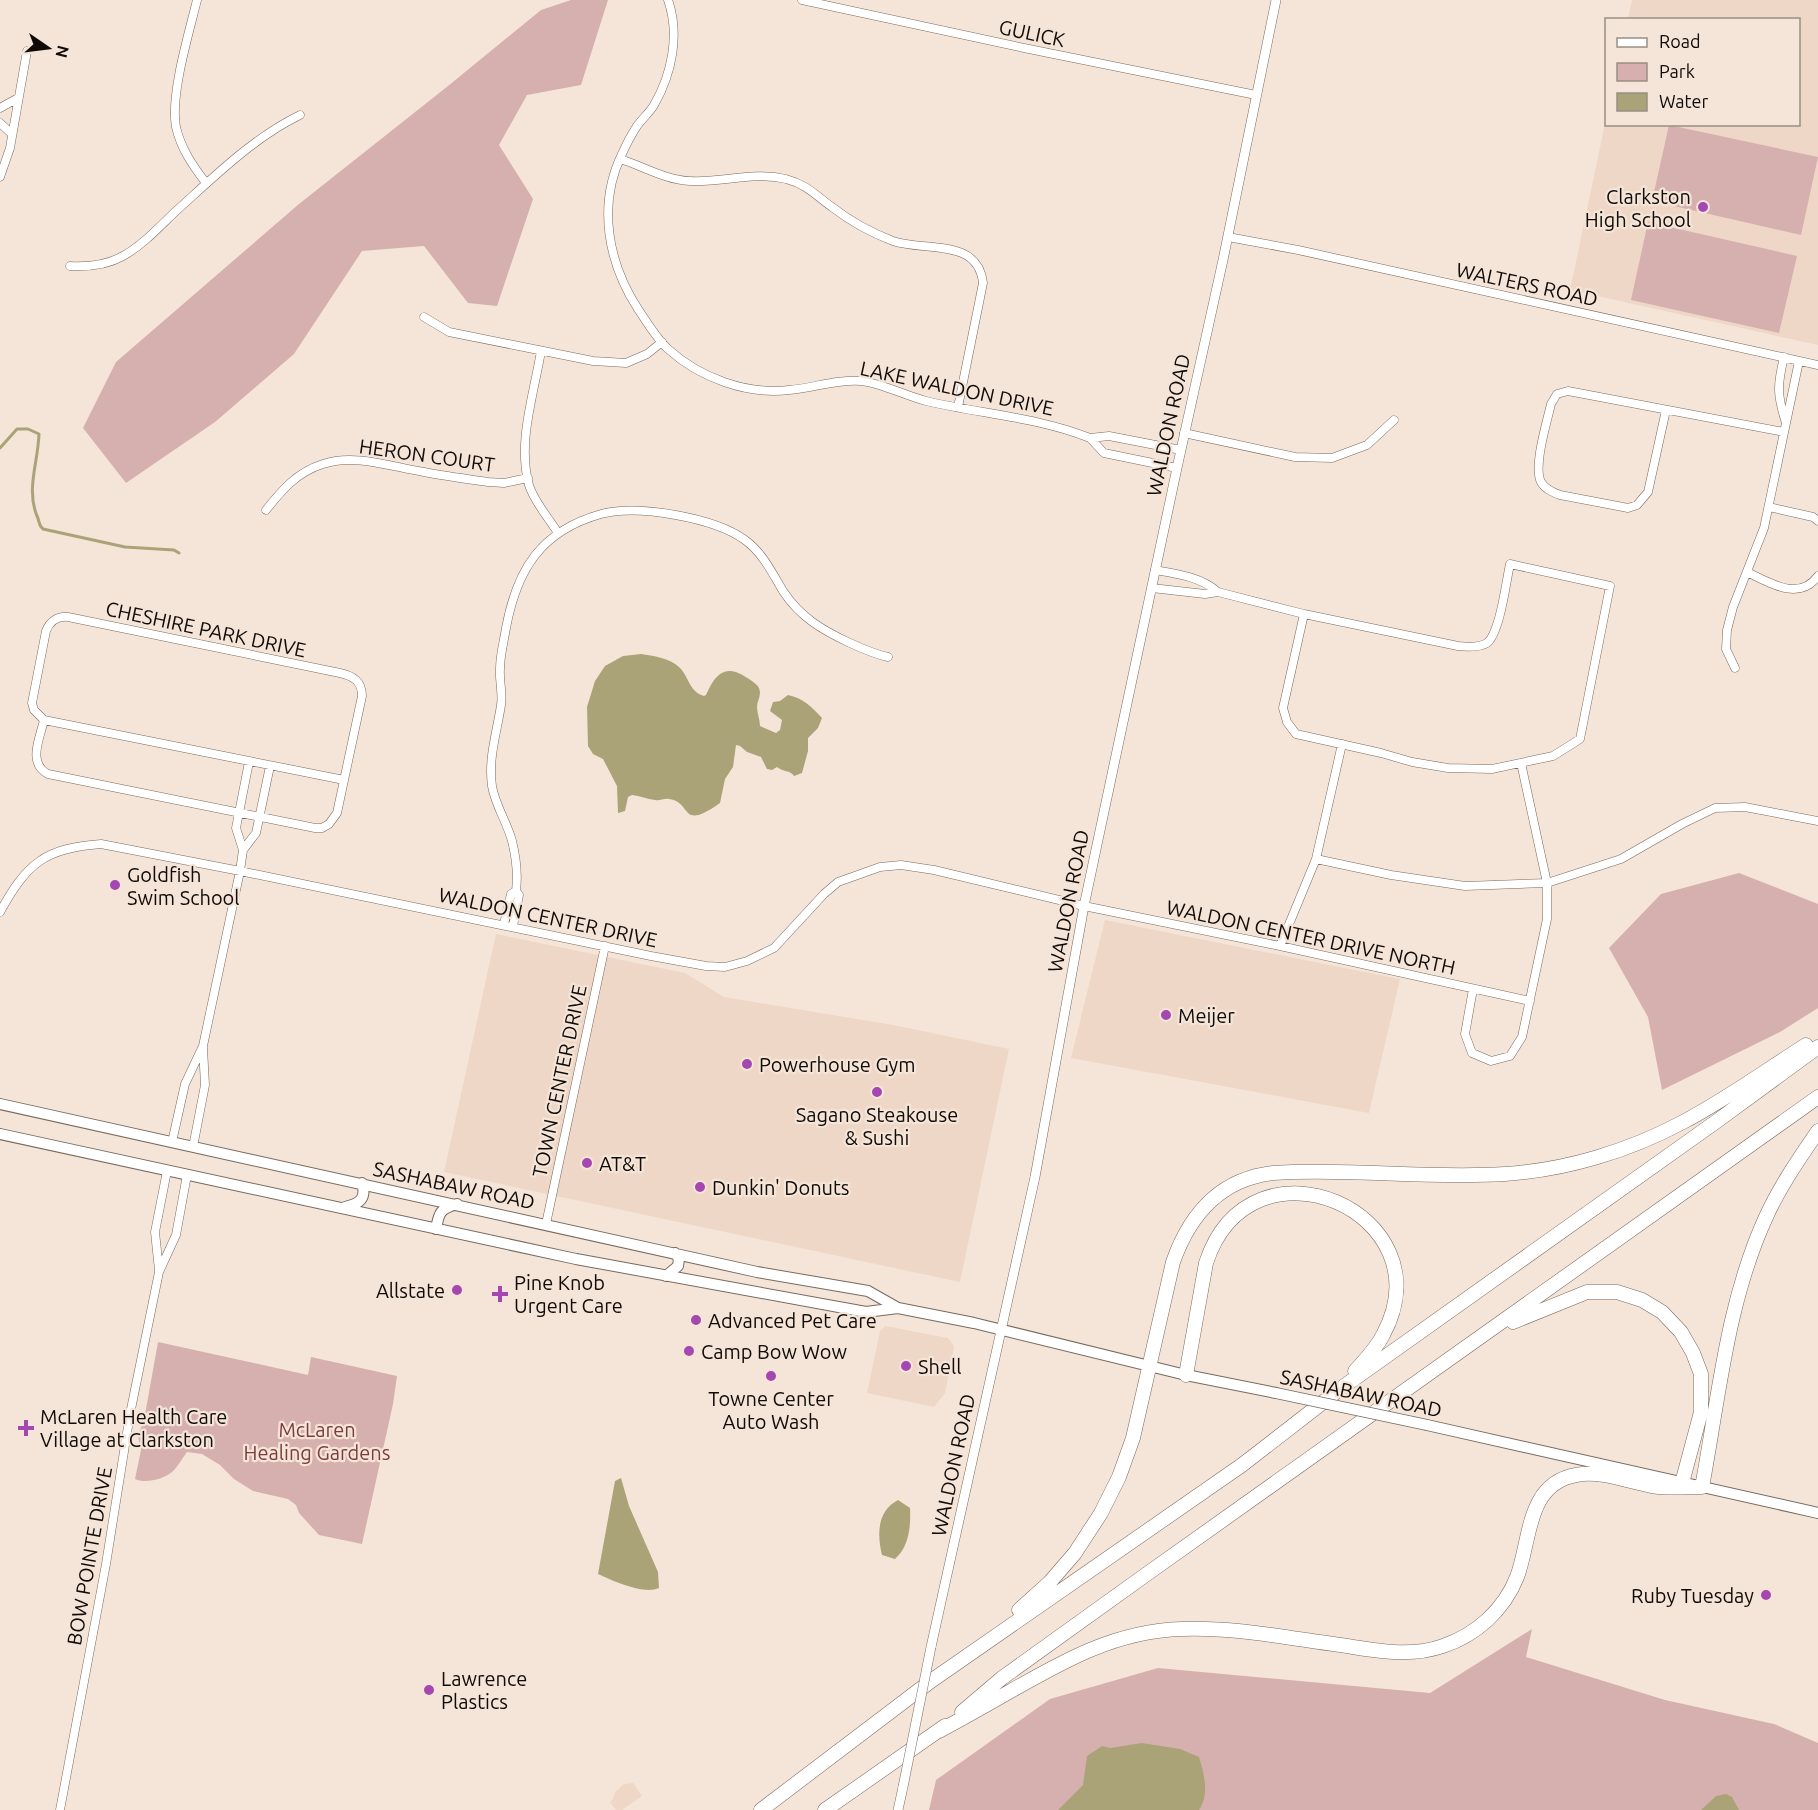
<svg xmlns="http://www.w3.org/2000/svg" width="1818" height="1810" font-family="Ubuntu,sans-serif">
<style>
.built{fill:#eed7c6}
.green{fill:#d6b0ae}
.water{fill:#aba378}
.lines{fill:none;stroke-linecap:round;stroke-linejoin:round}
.stream{stroke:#aba378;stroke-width:3}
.minor-casing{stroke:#786a5f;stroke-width:9}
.tertiary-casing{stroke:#786a5f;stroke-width:10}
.secondary-casing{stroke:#786a5f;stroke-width:12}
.motorway-casing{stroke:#786a5f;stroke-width:15}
.minor{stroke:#fff;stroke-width:8}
.tertiary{stroke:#fff;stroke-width:9}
.secondary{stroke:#fff;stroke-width:10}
.motorway{stroke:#fff;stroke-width:14}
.tertiary-bridge-casing{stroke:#786a5f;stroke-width:10;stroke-linecap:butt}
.secondary-bridge-casing{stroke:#786a5f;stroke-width:12;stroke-linecap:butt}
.tertiary-bridge{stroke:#fff;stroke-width:9}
.secondary-bridge{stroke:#fff;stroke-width:10}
.poi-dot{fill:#a447b1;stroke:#f5e5d8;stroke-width:2}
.labels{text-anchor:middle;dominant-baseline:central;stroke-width:4.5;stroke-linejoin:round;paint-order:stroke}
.street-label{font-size:20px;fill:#100b07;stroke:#f5e5d8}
.poi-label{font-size:20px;fill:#100b07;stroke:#f5e5d8;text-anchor:start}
.park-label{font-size:20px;fill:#7c3c3d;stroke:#f5e5d8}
</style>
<rect width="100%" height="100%" fill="#f5e5d8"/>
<!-- built -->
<path class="built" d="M1632,0H1818V345L1570,290L1606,119V124H1798V20L1628,19Z
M1105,920L1400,979L1369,1113L1071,1058Z
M496,934L685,973L724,997L893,1025L1009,1049L960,1282L444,1172Z
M885,1326L948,1338L954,1346L945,1393L934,1407L867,1393L880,1331Z
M633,1783L642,1796L622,1810H616L610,1802L613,1799L615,1792L624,1784Z"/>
<!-- green -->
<path class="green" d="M571,0H608L581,85L527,95L499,145L533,199L497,306L468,303L424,246L362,251L294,354L215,422L126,483L83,428L116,362L299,204L448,86L541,10Z
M1669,125L1818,157L1801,235L1652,201Z
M1648,222L1797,256L1779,333L1631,300Z
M1739,873L1818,904V1008L1780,1032L1662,1090L1648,1017L1609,948L1661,894Z
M158,1342L308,1375L311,1357L397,1376L393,1404L362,1544L319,1535L299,1513L296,1505L288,1499L253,1491L234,1479L220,1465L202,1454L187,1452C182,1458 178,1467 172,1472C164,1479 145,1484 135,1479L141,1450L138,1436L144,1420Z
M1532,1629L1526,1657L1665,1700L1774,1724L1818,1743V1810H929L936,1780L1050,1699L1158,1668L1430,1693Z"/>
<!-- water -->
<path class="water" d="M641,654C653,656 670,658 679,667C689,676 689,692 704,696L706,695C716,672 726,663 749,679C753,682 757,684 759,688C762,695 757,701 757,707C757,713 760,720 760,726L776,733L780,730L782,720L770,711L773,702L780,701L788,695C803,698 812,707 822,718L818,728L808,738V751L802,773L794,776C790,770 783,772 777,767L772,770L767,769L761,757L747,752L740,746L736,745L733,767L725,779L720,803C679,832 693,802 669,799C664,798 660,801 655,800C647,799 640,796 632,795L628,797L625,811L618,813L617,786L603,759L593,754L588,746L587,707L595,681L605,666L623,656Z
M621,1478L629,1506L658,1572L659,1588C644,1595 613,1581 598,1574L615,1481Z
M898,1500L910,1508C911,1526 909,1547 895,1559L882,1555C877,1534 877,1511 898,1500Z
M1142,1743L1180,1749L1199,1757C1204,1774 1210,1794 1199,1810H1058L1083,1785L1087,1756L1102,1746L1110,1748Z
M1726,1794L1732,1797L1739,1810H1701L1716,1796Z"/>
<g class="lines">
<!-- stream -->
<path class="stream" d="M0,448L17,429H28L39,434C38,463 26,489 37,516C40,522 38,525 43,529L125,547L174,550L179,553"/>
<defs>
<path id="minor" d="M197,0C189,33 170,95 176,127C181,149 193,166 206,183
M668,0C680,34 672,74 654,105C650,112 642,119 637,126C631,135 626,145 622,154C597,205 608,263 638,309C647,322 656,338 668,349C700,378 747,395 789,390C813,388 837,379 861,381C881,383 906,396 926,401C981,414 1037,417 1090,438
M802,0L1024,48L1256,95
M0,108L18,98
M0,123L12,134
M620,159C643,166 665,180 690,181C722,183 753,171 786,179C808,185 815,195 832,207C850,221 872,233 893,241C924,252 978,237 983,283L958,407
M0,177L10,148L27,51
M1228,237L1298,250L1818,365
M70,266C88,267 107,265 123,256C143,245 160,226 176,211C215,176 253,138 300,115
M424,317L449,332L593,361L626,363L647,354L662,342
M541,351C534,394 517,443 529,485C534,502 549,518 558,533
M1784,357C1777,386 1777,395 1786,423L1799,361
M1666,410L1648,492L1637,505L1628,508L1560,495C1552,492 1545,489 1541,482C1533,466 1547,422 1551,404L1557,394L1568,391L1784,432
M1184,433L1295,457L1332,458L1367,445L1394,420
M1177,468L1104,453L1090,438L1109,436L1181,450
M1769,507L1813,517L1818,521
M266,510C282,490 297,472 323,464C354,453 392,467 424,472C445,476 467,479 488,482L504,483L528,478
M1747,572C1770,583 1799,602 1818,576
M1152,588L1205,594L1218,592C1201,577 1178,574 1155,570
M1218,592L1304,614L1458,646C1467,647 1479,648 1487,643C1500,633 1506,582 1510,564L1610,586L1580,739L1553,756L1492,769L1448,768L1412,762L1381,753L1296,734L1287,722L1283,708L1304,614
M1735,668L1726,649L1727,630L1733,607L1764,528L1786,423
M44,720C40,738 27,763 48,774L315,828H322L329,824L337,813L362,696C362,681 353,676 340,673L68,617C58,616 50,621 46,631L32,703L34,710L44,720L344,780
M243,850L256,833L270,766
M1316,859L1391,875L1465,886L1547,883L1621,859L1682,824L1715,808L1745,807L1818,821
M516,891C518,875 516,857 512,841C507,822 495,805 492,786C488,758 497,732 501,705C503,693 499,681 500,669C500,655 504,641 506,628C517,569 541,531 601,514C638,504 715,518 745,540C763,553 772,573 783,591C800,617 822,630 850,643C863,649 874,654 888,657
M0,912C27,863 45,848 101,844L240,871L651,956L706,966L725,967L747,961L774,948L824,894L838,882L880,867L901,865L934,870L1084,906L1280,946L1530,1001
M504,924L511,894L516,891L519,895L513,926
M1280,946L1316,859L1342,744
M1473,989L1465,1034L1472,1053L1491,1061L1510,1056L1522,1037L1547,919V883L1521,763
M172,1142L185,1084L203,1046L240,871L243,850L236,828L249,762
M193,1147L205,1085L203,1048
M546,1224L605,946
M159,1270L155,1232L167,1171
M60,1810L106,1564L130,1414L159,1272L176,1235L187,1175"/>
<path id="tertiary" d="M931,1647L1035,1177L1084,906L1177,468L1223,260L1276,0
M898,1810L903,1787"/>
<path id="secondary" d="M0,1104L757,1272L868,1291L898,1308L974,1323L1186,1375L1276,1393
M0,1134L576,1259L866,1312L898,1308
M345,1207C359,1204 367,1199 362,1183
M436,1229C439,1212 440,1209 457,1204
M666,1276L678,1266L679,1259L675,1253
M1427,1425L1818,1513"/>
<path id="motorway" d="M1513,1322L1587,1292H1617L1642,1300L1662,1312L1681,1332L1693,1353L1701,1374V1412L1682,1483
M1186,1375L1206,1263C1251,1126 1449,1213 1383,1335C1376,1349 1365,1360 1355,1371
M1019,1610L1050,1582L1075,1553L1101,1513L1119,1477L1133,1438L1173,1262C1190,1214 1220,1179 1273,1173C1350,1168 1428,1179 1505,1174C1566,1170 1629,1151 1683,1122C1725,1100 1765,1071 1806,1045
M962,1712L1002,1678L1144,1576L1818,1097
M939,1731C960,1720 981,1708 1002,1696C1060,1663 1113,1631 1182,1629C1235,1627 1288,1638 1340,1645C1374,1650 1409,1658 1443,1646C1476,1635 1504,1610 1517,1577C1531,1540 1526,1484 1576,1475C1601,1470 1628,1482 1652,1486C1668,1489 1686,1487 1702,1487C1719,1396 1727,1302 1766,1217C1780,1186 1799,1159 1818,1131
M761,1810L931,1681L1242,1465L1340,1389L1717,1121L1818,1047
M825,1810L945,1726"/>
</defs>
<!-- minor casing -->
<use href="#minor" class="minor-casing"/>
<!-- tertiary casing -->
<use href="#tertiary" class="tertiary-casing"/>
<!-- secondary casing -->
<use href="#secondary" class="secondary-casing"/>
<!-- motorway casing -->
<use href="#motorway" class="motorway-casing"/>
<!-- minor -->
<use href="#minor" class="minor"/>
<!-- tertiary -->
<use href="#tertiary" class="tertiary"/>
<!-- secondary -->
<use href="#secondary" class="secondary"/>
<!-- motorway -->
<use href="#motorway" class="motorway"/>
<defs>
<path id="tertiary-bridge" d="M903,1787L931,1647"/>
<path id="secondary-bridge" d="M1276,1393L1427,1425"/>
</defs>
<!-- tertiary-bridge casing -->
<use href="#tertiary-bridge" class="tertiary-bridge-casing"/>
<!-- secondary-bridge casing -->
<use href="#secondary-bridge" class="secondary-bridge-casing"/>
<!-- tertiary-bridge -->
<use href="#tertiary-bridge" class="tertiary-bridge"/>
<!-- secondary-bridge -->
<use href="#secondary-bridge" class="secondary-bridge"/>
</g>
<!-- markers -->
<g class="poi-dot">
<circle cx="1703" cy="207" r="6"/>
<circle cx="115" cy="885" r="6"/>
<circle cx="1166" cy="1015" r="6"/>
<circle cx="747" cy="1064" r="6"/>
<circle cx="877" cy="1092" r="6"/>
<circle cx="587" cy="1163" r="6"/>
<circle cx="700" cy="1187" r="6"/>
<circle cx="457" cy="1290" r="6"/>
<path d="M497 1285h6v6h6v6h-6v6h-6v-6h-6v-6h6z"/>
<circle cx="696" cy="1320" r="6"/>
<circle cx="689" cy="1351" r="6"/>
<circle cx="906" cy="1366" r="6"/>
<circle cx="771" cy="1376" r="6"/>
<path d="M23 1419h6v6h6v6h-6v6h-6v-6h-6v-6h6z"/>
<circle cx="1766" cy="1595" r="6"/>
<circle cx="429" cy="1690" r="6"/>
</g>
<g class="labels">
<!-- street labels -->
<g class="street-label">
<text transform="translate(1032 33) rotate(12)">GULICK</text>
<text transform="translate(1527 284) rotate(12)">WALTERS ROAD</text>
<text transform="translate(957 388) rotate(12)">LAKE WALDON DRIVE</text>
<text transform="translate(1168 425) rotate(-78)">WALDON ROAD</text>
<text transform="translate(427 455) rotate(8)">HERON COURT</text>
<text transform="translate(206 629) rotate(12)">CHESHIRE PARK DRIVE</text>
<text transform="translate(1068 901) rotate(-79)">WALDON ROAD</text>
<text transform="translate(548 917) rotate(12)">WALDON CENTER DRIVE</text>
<text transform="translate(1311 937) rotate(12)">WALDON CENTER DRIVE NORTH</text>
<text transform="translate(559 1081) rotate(-78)">TOWN CENTER DRIVE</text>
<text transform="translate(454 1185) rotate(12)">SASHABAW ROAD</text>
<text transform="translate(1361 1393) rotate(12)">SASHABAW ROAD</text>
<text transform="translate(953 1465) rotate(-78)">WALDON ROAD</text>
<text transform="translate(89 1556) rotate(-80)">BOW POINTE DRIVE</text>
</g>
<!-- poi labels -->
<g class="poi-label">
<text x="1691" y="196" text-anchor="end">Clarkston<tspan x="1691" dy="23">High School</tspan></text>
<text x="127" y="874">Goldfish<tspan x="127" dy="23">Swim School</tspan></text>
<text x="1178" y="1015">Meijer</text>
<text x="759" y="1064">Powerhouse Gym</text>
<text x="877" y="1114" text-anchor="middle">Sagano Steakouse<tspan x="877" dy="23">&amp; Sushi</tspan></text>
<text x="599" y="1163">AT&amp;T</text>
<text x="712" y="1187">Dunkin' Donuts</text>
<text x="514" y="1282">Pine Knob<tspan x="514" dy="23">Urgent Care</tspan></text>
<text x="445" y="1290" text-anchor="end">Allstate</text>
<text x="708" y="1320">Advanced Pet Care</text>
<text x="701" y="1351">Camp Bow Wow</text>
<text x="918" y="1366">Shell</text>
<text x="771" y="1398" text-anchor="middle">Towne Center<tspan x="771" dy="23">Auto Wash</tspan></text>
<text x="40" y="1416">McLaren Health Care<tspan x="40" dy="23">Village at Clarkston</tspan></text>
<text x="1754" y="1595" text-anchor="end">Ruby Tuesday</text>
<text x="441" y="1678">Lawrence<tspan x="441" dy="23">Plastics</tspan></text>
</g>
<!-- park labels -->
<g class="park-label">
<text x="317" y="1429">McLaren<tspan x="317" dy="23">Healing Gardens</tspan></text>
</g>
</g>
<!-- legend -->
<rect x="1605" y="18" width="195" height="108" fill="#f5e5d8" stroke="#998e84" stroke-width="1.5"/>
<rect x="1617" y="38" width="30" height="9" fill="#ffffff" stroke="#998e84" stroke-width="1.5"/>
<text x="1659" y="48" font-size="18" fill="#100b07">Road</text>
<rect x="1617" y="63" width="30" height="18" fill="#d6b0ae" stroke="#998e84" stroke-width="1.5"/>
<text x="1659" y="78" font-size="18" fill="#100b07">Park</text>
<rect x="1617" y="93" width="30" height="18" fill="#aba378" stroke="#998e84" stroke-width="1.5"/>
<text x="1659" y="108" font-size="18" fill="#100b07">Water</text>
<!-- north arrow -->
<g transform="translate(48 48) rotate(104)" stroke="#f5e5d8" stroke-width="4.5" paint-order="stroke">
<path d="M0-4.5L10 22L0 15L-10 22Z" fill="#100b07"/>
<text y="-9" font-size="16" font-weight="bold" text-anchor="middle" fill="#100b07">N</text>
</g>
</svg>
